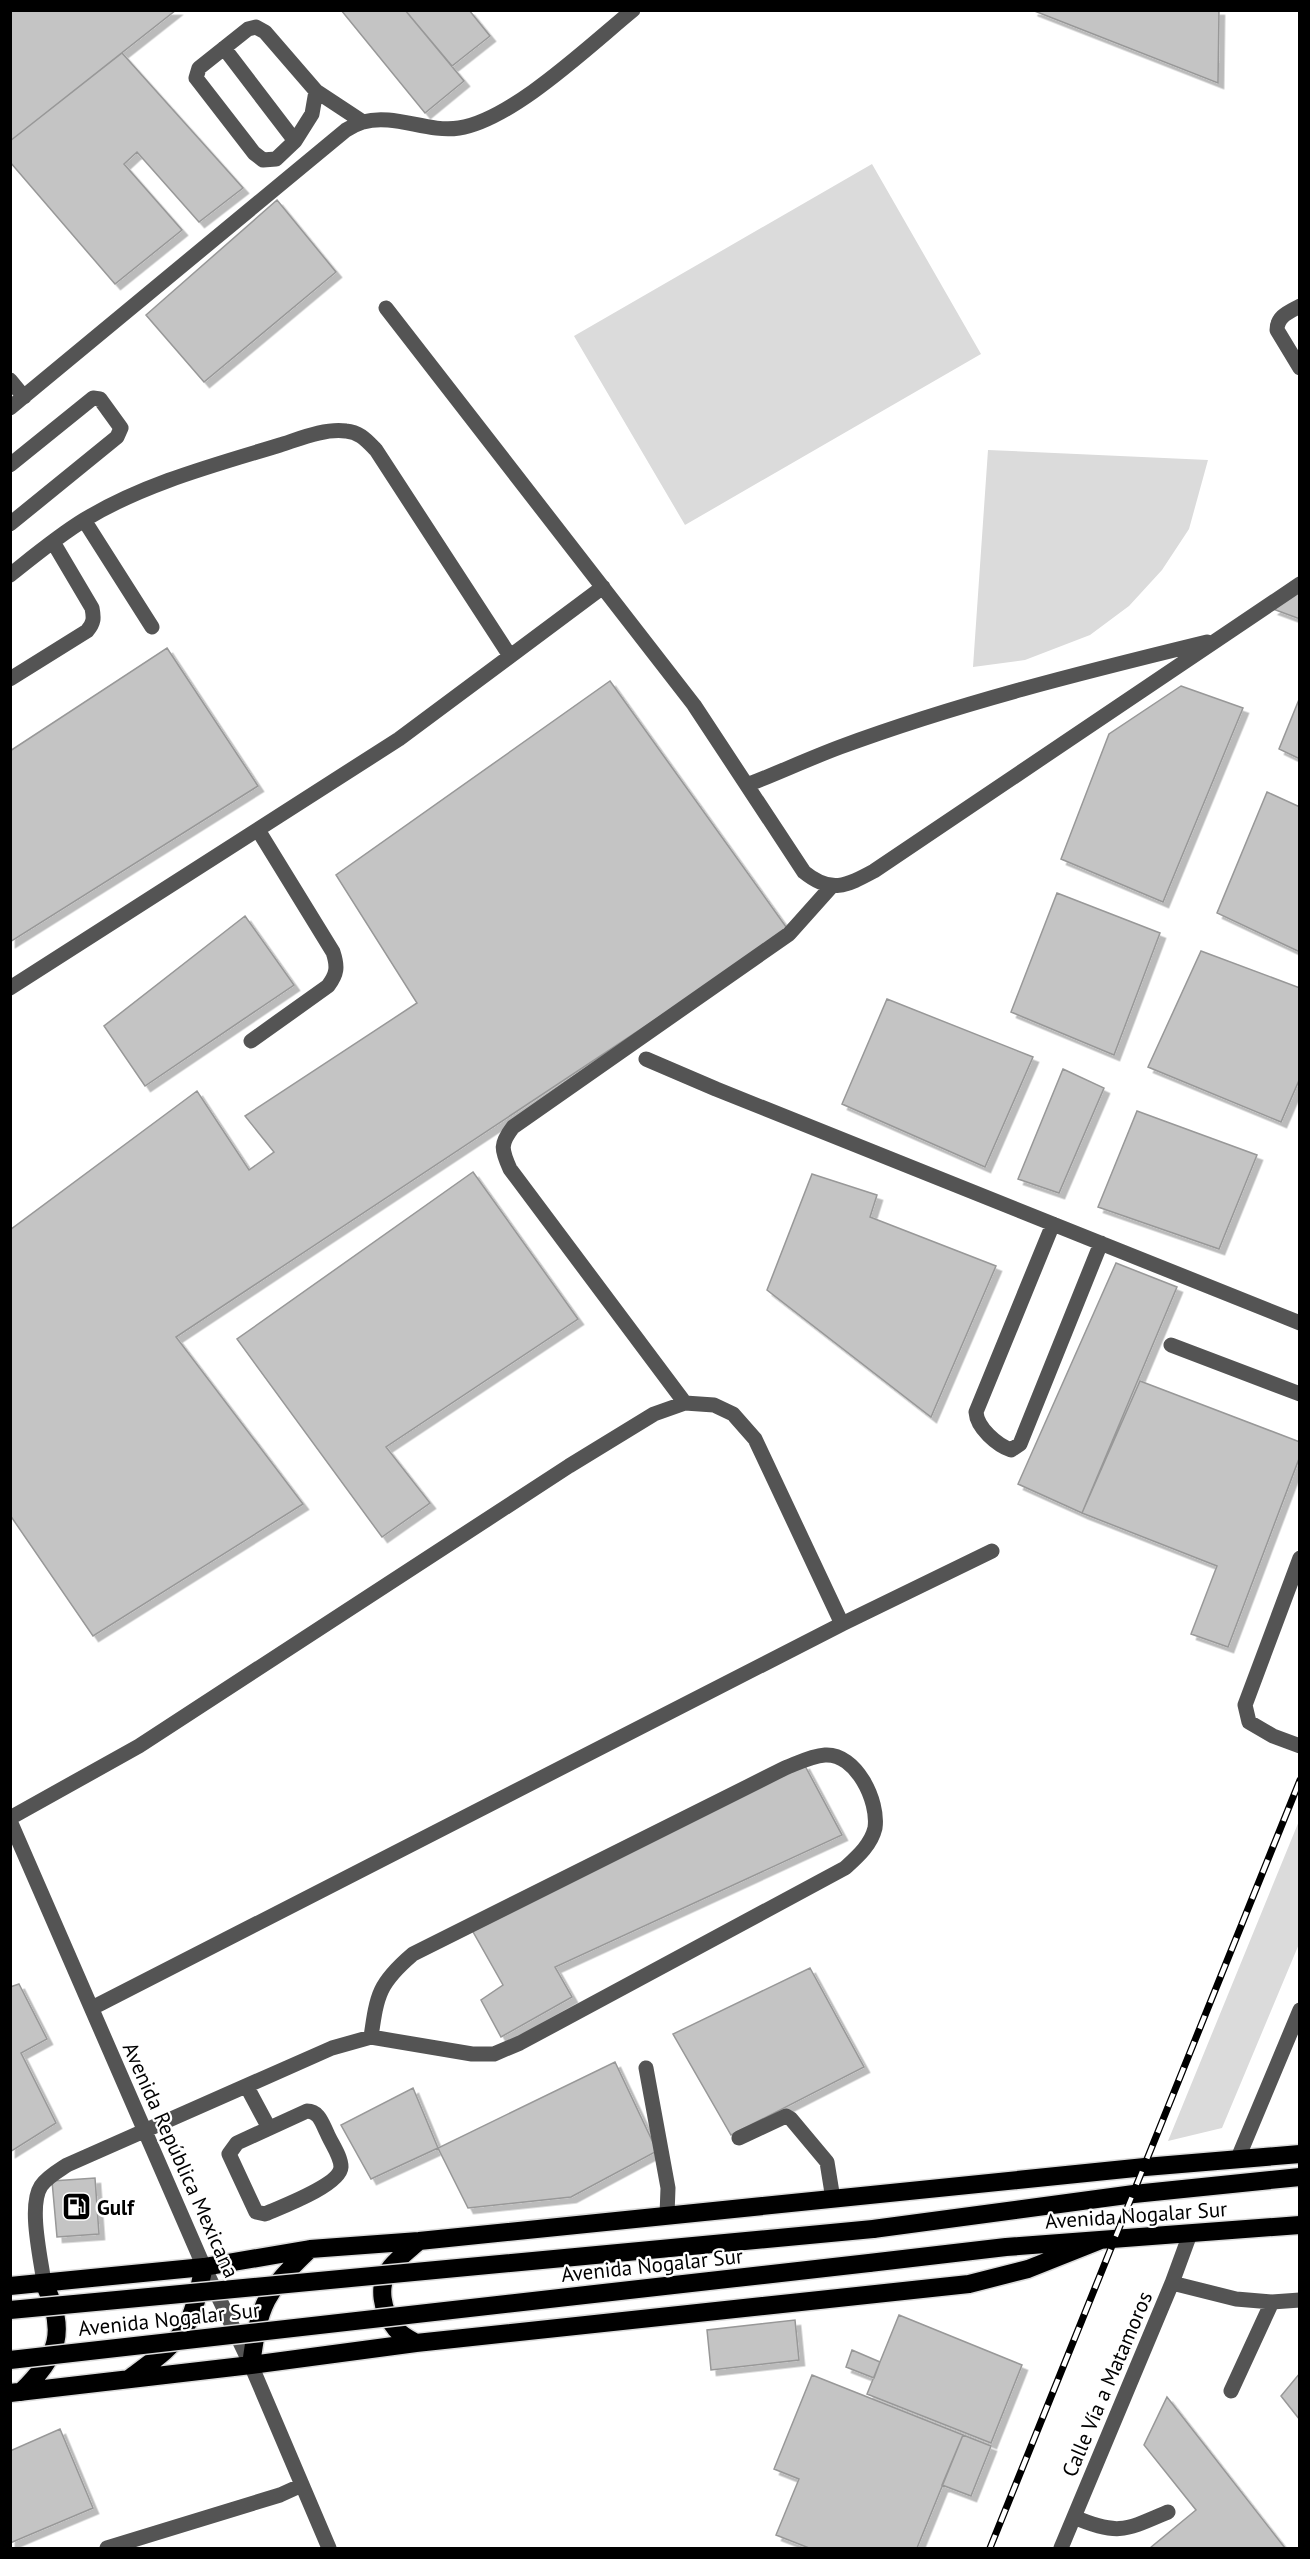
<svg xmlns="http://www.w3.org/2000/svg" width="1310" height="2559" font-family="'PT Sans',sans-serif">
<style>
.green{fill:#dbdbdb}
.building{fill:#c4c4c4;stroke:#989898;stroke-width:1.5;filter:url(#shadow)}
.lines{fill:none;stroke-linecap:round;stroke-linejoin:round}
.highway-casing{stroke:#dbdbdb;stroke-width:21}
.minor{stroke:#545454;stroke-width:15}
.highway{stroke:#000;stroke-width:18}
.rail-casing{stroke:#000;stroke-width:7}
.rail{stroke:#fff;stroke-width:4.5;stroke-dasharray:14;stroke-linecap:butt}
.highway-bridge-casing{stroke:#dbdbdb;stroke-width:21;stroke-linecap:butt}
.highway-bridge{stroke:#000;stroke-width:18}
.labels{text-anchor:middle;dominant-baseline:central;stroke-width:4.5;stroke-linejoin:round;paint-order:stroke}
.street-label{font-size:21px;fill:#000;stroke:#fff}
.poi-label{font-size:21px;font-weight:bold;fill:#000;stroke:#fff;text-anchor:start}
</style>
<defs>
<filter id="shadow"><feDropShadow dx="5.5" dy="5.5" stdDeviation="0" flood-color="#0004"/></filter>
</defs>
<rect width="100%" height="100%" fill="#fff"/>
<!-- green -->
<path class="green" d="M872,164L981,354L685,525L574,336Z
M988,450L1208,460L1189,529L1162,570L1129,606L1090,635L1025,660L973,667Z
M1299,1821V1944L1222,2128L1168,2141Z"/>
<!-- building -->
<path class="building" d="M10,10H176L10,141Z
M341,10H405L464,81L425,113Z
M405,10H469L490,36L452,66Z
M1032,10H1219L1218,83Z
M122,53L243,188L199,222L137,152L124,164L182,230L115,284L10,162V141Z
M277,200L336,272L204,382L146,315Z
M1300,591V619L1273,609Z
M167,648L258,786L10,942V751Z
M610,681L789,931L176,1337L303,1504L93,1636L10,1515V1230L197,1091L249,1170L274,1152L245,1116L417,1003L336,875Z
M1181,686L1243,708L1163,902L1061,859L1109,734Z
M1300,697V759L1279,749Z
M1267,792L1300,807V952L1217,913Z
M1057,893L1160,933L1114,1055L1011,1012Z
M245,916L294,985L145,1086L104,1026Z
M1201,951L1300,988V1078L1281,1122L1148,1067Z
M887,999L1033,1057L985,1167L842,1104Z
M1063,1069L1104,1088L1059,1193L1018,1179Z
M1137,1111L1257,1155L1219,1249L1098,1207Z
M473,1172L578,1319L386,1447L430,1503L382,1537L237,1339Z
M812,1174L877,1195L870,1217L996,1266L931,1417L767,1290Z
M1116,1263L1177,1287L1082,1513L1018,1484Z
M1140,1381L1300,1442V1456L1228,1647L1191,1634L1217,1566L1082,1513Z
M804,1764L842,1835L555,1967L572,1997L501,2037L481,2000L503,1985L472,1930Z
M810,1968L864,2067L731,2135L673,2034Z
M19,1984L47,2039L21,2053L56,2123L10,2152V1987Z
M615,2062L657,2151L571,2197L468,2208L438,2148Z
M413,2088L438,2148L371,2179L341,2125Z
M95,2178L99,2234L57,2237L52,2181Z
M899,2315L1022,2365L991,2443L867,2394Z
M795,2320L799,2360L711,2370L707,2330Z
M852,2350L880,2362L874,2378L846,2367Z
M1300,2373V2420L1281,2396Z
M812,2375L963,2435L917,2548H809L776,2535L799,2479L774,2469Z
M1167,2397L1285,2548H1150L1196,2510L1144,2445Z
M60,2429L93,2508L10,2543V2451Z
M963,2435L991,2446L971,2496L942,2485Z"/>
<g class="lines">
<defs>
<path id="highway" d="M873,2229L1134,2194L1300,2177
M869,2263L1006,2247L1300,2225
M10,2286L204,2267L310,2249L419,2241L1145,2167L1300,2154
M416,2343C409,2339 401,2335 396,2329C382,2312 376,2285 391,2267C399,2257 410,2249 419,2241
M251,2365C259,2304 265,2292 310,2249
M130,2378C150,2363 173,2348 186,2326C196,2310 199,2286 204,2267
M21,2392C59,2355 67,2332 44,2283
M10,2393L251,2365L416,2343L969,2284L1028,2269L1101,2240"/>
</defs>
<!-- highway casing -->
<use href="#highway" class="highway-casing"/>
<!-- minor -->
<path class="minor" d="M224,48L295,141
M316,91L312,114L295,141L276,159L263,160L254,153L196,78L199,68L248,29L256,27L265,32L316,91L363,122
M1300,306C1289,312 1277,316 1277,330L1300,368
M386,308L694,705L804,872C831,894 846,886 874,871L1300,584
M10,380L24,397
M10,408L346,130C351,127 357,124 363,122C394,113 427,133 459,128C512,120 589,46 633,10
M10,465L93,398L100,399L121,428L117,437L10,524
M84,520L152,627
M10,575C34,556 58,536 84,520C143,484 214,465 280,445C299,439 325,428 346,431C360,432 367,441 376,450L510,656
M10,679L87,631C94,623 94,618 92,608L53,542
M747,785C778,773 808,759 840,747C959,703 1084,672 1207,642
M10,988L399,739L603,587
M251,1041L328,986C337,974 338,967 333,952L258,830
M646,1059L716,1089L1300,1323
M1053,1224L976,1412C977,1428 997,1445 1011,1450L1020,1444L1101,1243
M1171,1345L1300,1394
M685,1403L510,1169C501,1149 500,1144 513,1127L789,934L831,887
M1300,1558L1245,1705L1249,1722L1273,1736L1300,1746
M10,1818L139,1746L569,1466L654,1414L685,1403L714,1405L733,1414L755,1439L842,1624L992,1551
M10,1821L204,2267L251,2365L329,2548
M92,2008L842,1624
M646,2068L668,2188L667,2215
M247,2087L269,2128
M307,2111C319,2111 322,2123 327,2133C331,2143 341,2156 341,2167C340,2185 281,2207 265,2214L256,2212L229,2154L237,2143Z
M739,2138L786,2116L791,2119L827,2162L833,2199
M1238,2158L1300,2010
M44,2283C41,2259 28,2206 41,2186C47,2177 58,2171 67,2165L332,2048L371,2037L472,2054H494L520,2043L845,1868C857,1857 871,1845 875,1828C879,1801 856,1753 825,1755C811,1756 798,1763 785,1768L413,1954C379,1983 377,1994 371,2037
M1172,2283L1236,2299L1272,2302L1300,2300
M1231,2391L1272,2302
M1074,2517C1118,2536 1126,2530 1168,2512
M107,2548L280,2495L302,2485
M1061,2548L1172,2283L1190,2234"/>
<!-- highway -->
<use href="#highway" class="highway"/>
<defs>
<path id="rail" d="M990,2548L1300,1780"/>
</defs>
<!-- rail casing -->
<use href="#rail" class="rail-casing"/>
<!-- rail -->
<use href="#rail" class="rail"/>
<defs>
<path id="highway-bridge" d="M10,2310L873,2229
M10,2360L869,2263"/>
</defs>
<!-- highway-bridge casing -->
<use href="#highway-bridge" class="highway-bridge-casing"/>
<!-- highway-bridge -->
<use href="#highway-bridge" class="highway-bridge"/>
</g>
<!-- icons -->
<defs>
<symbol id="fuel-square" viewBox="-11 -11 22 22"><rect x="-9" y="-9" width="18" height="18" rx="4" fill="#000" stroke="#fff"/><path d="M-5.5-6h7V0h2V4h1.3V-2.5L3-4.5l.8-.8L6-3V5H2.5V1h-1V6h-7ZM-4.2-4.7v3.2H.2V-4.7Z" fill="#fff"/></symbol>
</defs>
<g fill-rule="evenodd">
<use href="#fuel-square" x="60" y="2190" width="33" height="33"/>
</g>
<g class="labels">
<!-- street labels -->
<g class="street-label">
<text transform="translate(181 2160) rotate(66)">Avenida República Mexicana</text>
<text transform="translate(1136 2215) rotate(-4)">Avenida Nogalar Sur</text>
<text transform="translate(652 2265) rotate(-6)">Avenida Nogalar Sur</text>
<text transform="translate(169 2319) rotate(-6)">Avenida Nogalar Sur</text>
<text transform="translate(1107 2384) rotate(-67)">Calle Vía a Matamoros</text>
</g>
<!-- poi labels -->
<g class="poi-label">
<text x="97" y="2207">Gulf</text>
</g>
</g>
<!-- border -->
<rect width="1310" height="2559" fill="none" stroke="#000000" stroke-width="24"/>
</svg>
